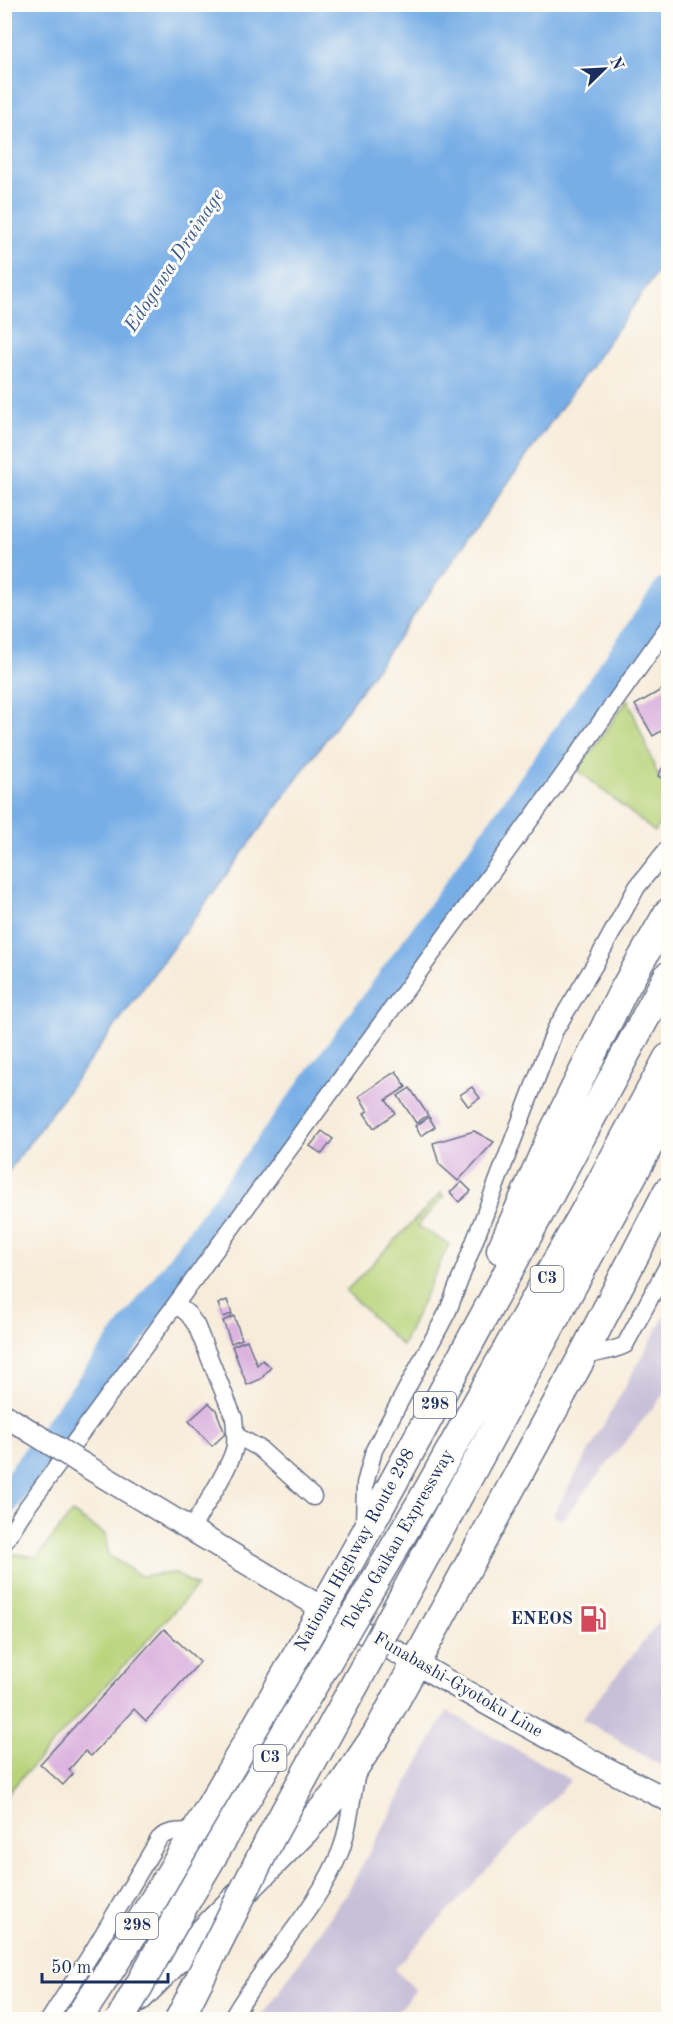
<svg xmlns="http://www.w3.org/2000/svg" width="673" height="2024" font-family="'Old Standard TT',serif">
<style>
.industrial{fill:#c8bfd8}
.green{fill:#b8d379;stroke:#6a816c;stroke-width:1.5}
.water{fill:#78aee6;stroke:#4a6ea2;stroke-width:1.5}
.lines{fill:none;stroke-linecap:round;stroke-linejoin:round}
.river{stroke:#78aee6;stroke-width:30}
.building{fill:#dbb3df}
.street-casing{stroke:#687189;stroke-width:19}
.secondary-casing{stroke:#687189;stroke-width:25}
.highway-casing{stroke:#687189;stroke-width:31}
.street{stroke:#fff;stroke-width:16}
.secondary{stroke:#fff;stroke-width:22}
.highway{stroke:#fff;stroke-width:28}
.secondary-bridge-casing{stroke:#687189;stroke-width:25;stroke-linecap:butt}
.highway-bridge-casing{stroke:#687189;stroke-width:31;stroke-linecap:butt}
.secondary-bridge{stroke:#fff;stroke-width:22}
.highway-bridge{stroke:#fff;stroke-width:28}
.labels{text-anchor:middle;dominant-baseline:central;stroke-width:6;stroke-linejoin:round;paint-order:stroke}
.shield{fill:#fdfcf7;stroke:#5f6c8c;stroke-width:1.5}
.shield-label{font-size:16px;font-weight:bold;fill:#1b2f5e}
.street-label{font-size:18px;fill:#1b2f5e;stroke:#fdfcf7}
.poi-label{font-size:18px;font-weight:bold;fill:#1b2f5e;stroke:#fdfcf7;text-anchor:end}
.water-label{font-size:20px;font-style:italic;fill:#3c5b8e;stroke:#fdfcf7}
</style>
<rect width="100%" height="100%" fill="#fdfcf7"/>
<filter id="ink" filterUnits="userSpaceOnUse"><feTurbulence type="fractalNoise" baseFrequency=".0167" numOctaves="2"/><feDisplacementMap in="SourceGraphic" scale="12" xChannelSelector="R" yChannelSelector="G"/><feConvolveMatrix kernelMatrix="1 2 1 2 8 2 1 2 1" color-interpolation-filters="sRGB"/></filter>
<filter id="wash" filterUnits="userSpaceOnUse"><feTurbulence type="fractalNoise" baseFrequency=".008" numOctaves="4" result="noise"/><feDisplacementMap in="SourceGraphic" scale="24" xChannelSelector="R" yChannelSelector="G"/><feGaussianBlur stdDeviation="1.35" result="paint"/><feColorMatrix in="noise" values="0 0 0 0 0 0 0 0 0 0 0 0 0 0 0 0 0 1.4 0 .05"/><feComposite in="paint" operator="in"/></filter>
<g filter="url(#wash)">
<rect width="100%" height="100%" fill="#f7ecda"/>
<!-- industrial -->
<path class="industrial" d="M668,1310V1389L562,1520L553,1515Z
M668,1610V1770L582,1719Z
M447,1711L571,1780L394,1969L416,1990L391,2019H260L348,1891Z"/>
<!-- green -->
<path class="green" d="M628,699L659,778L668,789V809L655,832L578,770Z
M441,1193L444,1197L417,1226L449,1244L402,1346L346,1291Z
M72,1513L106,1535L108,1555L141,1576L174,1573L197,1586L5,1796V1557L8,1553L37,1557Z"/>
<!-- water -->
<path class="water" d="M5,4L668,5V257L329,735L5,1176Z"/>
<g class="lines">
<!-- river -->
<path class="river" d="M4,1501C230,1201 456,901 668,591"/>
</g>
<g id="blocks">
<!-- building -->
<path class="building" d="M668,686V727L653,736L635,705Z
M668,758V782L658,776Z
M396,1071L406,1087L386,1100L395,1113L374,1128L364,1113L368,1111L359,1096Z
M472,1087L480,1098L468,1106L460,1095Z
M410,1088L428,1115L416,1123L398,1096Z
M429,1117L435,1127L421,1136L415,1126Z
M322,1131L333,1139L322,1154L310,1146Z
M474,1131L494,1142L458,1181L439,1164L433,1143Z
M462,1182L471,1191L459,1202L450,1192Z
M227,1300L232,1314L223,1317L218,1304Z
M234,1316L242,1339L231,1343L223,1321Z
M247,1340L257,1365L262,1360L271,1367L261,1379L247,1385L232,1346Z
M209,1403L216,1410L225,1434L212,1446L189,1421Z
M164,1629L200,1662L146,1721L134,1709L91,1756L85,1751L69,1770L73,1774L63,1785L40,1764Z"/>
</g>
</g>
<g filter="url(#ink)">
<use href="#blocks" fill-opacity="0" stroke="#687189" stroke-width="1.5"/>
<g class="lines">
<defs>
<path id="street" d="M177,1305L188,1314L196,1325L234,1418C235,1427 236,1437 235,1446C231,1467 203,1509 191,1529
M581,1358C596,1352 611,1352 625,1345L668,1265
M235,1435L259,1448L313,1497
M364,1526L365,1484L374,1450L448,1311L555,1030L595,964L637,887L668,848
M4,1543L22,1514L558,782L668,627
M49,2020L96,1946L159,1839C168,1829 184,1832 197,1831
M231,2020C263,1962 317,1911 341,1850C350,1825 351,1799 357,1773"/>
<path id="secondary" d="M4,1415L30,1431
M81,1463C274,1579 466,1699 668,1800"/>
<path id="highway" d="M501,1250L552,1135L622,993L668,913
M423,1499L599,1186L668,1058
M449,1513L668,1110
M138,1998L304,1831L337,1793L377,1734L581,1359L668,1191
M77,2020C166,1888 244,1749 322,1611C440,1401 553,1187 668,976"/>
</defs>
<!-- street casing -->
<use href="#street" class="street-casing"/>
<!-- secondary casing -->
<use href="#secondary" class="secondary-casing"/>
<!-- highway casing -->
<use href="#highway" class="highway-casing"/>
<!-- street -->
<use href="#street" class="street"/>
<!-- secondary -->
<use href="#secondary" class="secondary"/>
<!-- highway -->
<use href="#highway" class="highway"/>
<defs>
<path id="secondary-bridge" d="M30,1431L81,1463"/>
<path id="highway-bridge" d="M120,2020L188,1898L423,1499
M179,2020L270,1839L449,1513"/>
</defs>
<!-- secondary-bridge casing -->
<use href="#secondary-bridge" class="secondary-bridge-casing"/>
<!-- highway-bridge casing -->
<use href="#highway-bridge" class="highway-bridge-casing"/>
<!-- secondary-bridge -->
<use href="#secondary-bridge" class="secondary-bridge"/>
<!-- highway-bridge -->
<use href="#highway-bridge" class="highway-bridge"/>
</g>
</g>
<!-- icons -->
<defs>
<symbol id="fuel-bare" viewBox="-9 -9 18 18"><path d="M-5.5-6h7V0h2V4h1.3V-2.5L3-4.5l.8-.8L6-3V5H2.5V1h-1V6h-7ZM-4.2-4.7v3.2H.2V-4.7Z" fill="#d1495b" stroke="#fdfcf7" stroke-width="2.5" paint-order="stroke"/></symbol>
</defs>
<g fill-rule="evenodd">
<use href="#fuel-bare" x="574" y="1600" width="38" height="38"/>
</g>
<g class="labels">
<!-- shield labels -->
<g class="shield">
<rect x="530.5" y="1266" width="33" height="26" rx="4.5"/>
<rect x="414" y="1392" width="42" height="26" rx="4.5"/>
<rect x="253.5" y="1745" width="33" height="26" rx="4.5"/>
<rect x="116" y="1913" width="42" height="26" rx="4.5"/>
</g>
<g class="shield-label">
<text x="547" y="1279">C3</text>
<text x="435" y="1405">298</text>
<text x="270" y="1758">C3</text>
<text x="137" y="1926">298</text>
</g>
<!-- street labels -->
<g class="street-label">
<text transform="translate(398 1540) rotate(-60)">Tokyo Gaikan Expressway</text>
<text transform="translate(355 1550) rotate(-61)">National Highway Route 298</text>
<text transform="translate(458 1685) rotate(30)">Funabashi-Gyotoku Line</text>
</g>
<!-- poi labels -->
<g class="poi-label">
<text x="573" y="1619">ENEOS</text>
</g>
<!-- water labels -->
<g class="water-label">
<text transform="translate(175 261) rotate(-57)">Edogawa Drainage</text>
</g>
</g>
<!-- margin -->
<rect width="673" height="2024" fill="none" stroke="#fdfcf7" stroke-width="24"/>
<!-- north arrow -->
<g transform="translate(604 69) rotate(66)" stroke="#fdfcf7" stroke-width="4.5" paint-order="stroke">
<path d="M0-4.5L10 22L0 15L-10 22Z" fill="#1b2f5e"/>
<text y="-9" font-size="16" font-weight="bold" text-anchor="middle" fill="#1b2f5e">N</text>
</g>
<!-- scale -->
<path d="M42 1973v9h126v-9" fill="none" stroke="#1b2f5e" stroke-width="3"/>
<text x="51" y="1973" font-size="18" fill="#1b2f5e" stroke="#fdfcf7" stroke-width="4.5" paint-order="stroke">50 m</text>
</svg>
